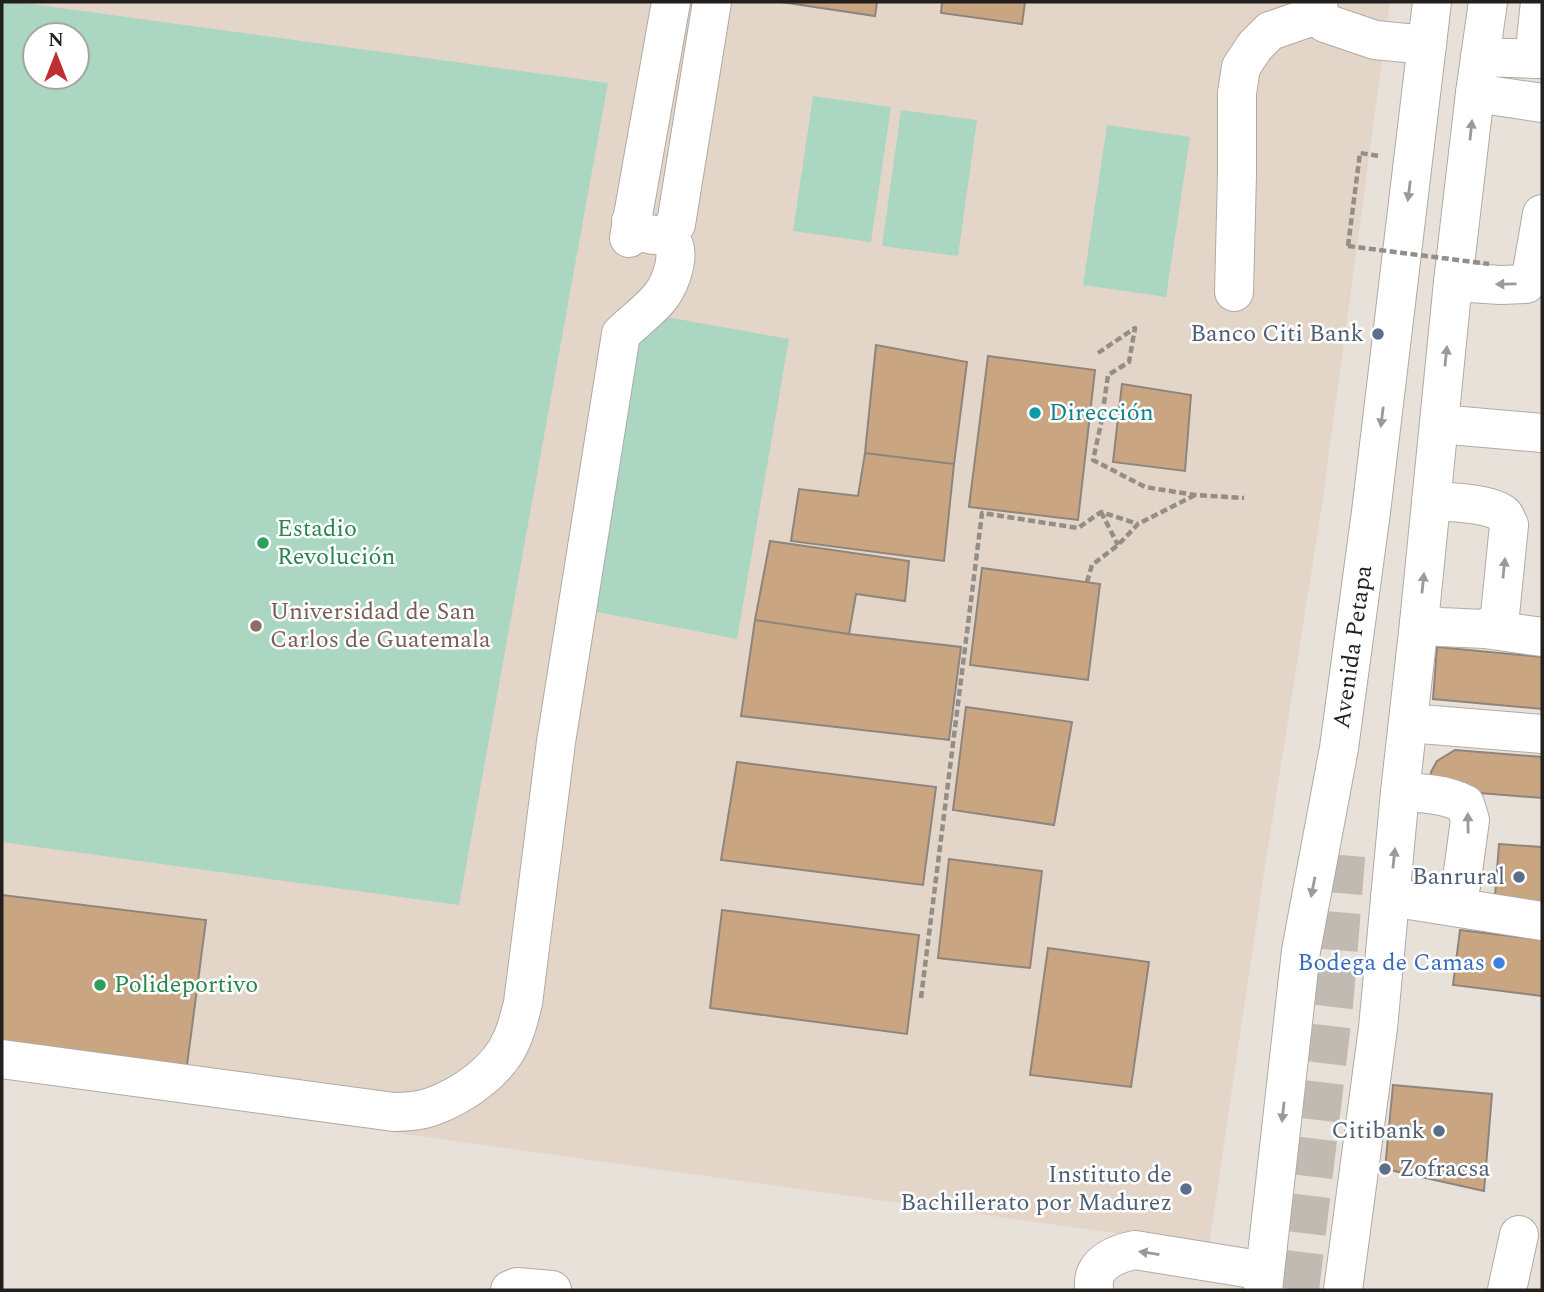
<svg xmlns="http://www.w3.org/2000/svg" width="1544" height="1292" font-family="Spectral,serif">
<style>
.built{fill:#e3d6c8;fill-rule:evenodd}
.green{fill:#abd6c1;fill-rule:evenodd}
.building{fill:#caa582;stroke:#8d857e;stroke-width:2}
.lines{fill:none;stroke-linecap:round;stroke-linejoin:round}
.major-tunnel{stroke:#c0bab3;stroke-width:38;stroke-dasharray:38 19;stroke-linecap:butt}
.minor-casing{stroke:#b1aaa3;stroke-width:40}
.major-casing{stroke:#b1aaa3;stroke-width:40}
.path{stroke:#938e88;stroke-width:4.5;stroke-dasharray:7 3.5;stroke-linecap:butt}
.minor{stroke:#fff;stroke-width:38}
.major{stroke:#fff;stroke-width:38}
.path-bridge{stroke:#938e88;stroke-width:4.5;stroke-dasharray:7 3.5;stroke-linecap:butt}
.oneway{fill:#9c9a99}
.service-dot{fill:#5c6f8a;stroke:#fff;stroke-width:2.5}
.culture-dot{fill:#0f9aa8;stroke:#fff;stroke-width:2.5}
.leisure-dot{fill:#2e9e5b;stroke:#fff;stroke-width:2.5}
.education-dot{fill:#8d6e63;stroke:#fff;stroke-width:2.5}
.shop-dot{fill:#3f7fe0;stroke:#fff;stroke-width:2.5}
.labels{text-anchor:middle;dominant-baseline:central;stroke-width:5;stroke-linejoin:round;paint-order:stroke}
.service-label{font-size:24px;fill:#4e5e75;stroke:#fff;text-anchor:end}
.culture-label{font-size:24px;fill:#0d838f;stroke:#fff;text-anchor:start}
.leisure-label{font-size:24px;fill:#27864d;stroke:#fff;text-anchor:start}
.education-label{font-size:24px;fill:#785e54;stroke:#fff;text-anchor:start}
.street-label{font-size:24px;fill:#221f1c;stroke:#fff}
.shop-label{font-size:24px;fill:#366cbe;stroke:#fff;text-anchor:end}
</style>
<rect width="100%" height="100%" fill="#e8e1d9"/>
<!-- built -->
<path class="built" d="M2,2H1390L1322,505L1263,879L1209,1246L2,1078ZM35,35H77V77H35Z"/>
<!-- green -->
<path class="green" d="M2,2H17L608,83L459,905L2,842ZM35,35H77V77H35Z
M813,96L891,107L871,242L793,231Z
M901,110L977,120L958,256L882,246Z
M1107,125L1190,137L1166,297L1083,285Z
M633,311L789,339L737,639L582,609Z"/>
<!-- building -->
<path class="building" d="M781,2H877L875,16Z
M942,2H1025L1022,24L941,13Z
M876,345L967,362L954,464L865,453Z
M988,356L1095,370L1078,520L969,507Z
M1122,384L1191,395L1185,471L1113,462Z
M865,453L954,464L944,561L791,541L799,489L858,496Z
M770,541L909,561L905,601L856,594L849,634L755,620Z
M982,568L1100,584L1088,680L970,665Z
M755,620L849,634L961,647L949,740L741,716Z
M1437,647L1542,657V709L1433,699Z
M966,707L1072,722L1054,825L953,810Z
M1455,750L1542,757V798L1430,789L1431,772L1437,761Z
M737,762L936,787L923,885L721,860Z
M1499,844L1542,847V911L1494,908Z
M949,859L1042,871L1030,968L938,958Z
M2,895L206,920L186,1073L2,1050Z
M722,910L919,935L907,1034L710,1008Z
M1460,930L1542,940V996L1453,985Z
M1048,948L1149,962L1131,1087L1030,1075Z
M1393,1085L1492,1094L1484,1191L1385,1169Z"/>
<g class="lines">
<!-- major-tunnel -->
<path class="major-tunnel" d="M1300,1290L1334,1006L1347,846"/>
<defs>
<path id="minor" d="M1318,2L1319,14L1325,23L1375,40L1427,45
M1480,57L1542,59
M1534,59L1540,2
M1475,93L1542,103
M660,235L672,230L676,224L712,2
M629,238L671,2
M1453,282L1501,285L1526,284L1531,277L1542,214
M1234,292L1237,174V93L1241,67L1255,46L1270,31L1319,14
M1439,424L1542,433
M1431,501C1447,502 1493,503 1504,515C1505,515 1508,524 1509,525L1500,615L1495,622L1485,629
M1419,623L1440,627L1485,629L1542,637
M1408,723L1542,734
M1400,792C1423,793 1445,794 1465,804L1470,820L1461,886L1453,898L1440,905
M1390,897L1542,921
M2,1059L394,1112C406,1112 419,1111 431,1107C462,1096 499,1071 512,1039C517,1028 520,1015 523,1003L556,742L621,334C633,322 651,309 661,296C670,284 683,252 670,240C663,234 657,236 649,234C641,233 636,227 631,221
M510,1290L517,1287L552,1290
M1094,1290C1094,1285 1093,1278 1096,1273C1103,1259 1120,1253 1135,1250L1265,1271
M1507,1290L1519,1235"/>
<path id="major" d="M1263,1290L1301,951L1339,748L1371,512L1432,2
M1343,1290L1378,1028L1400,792L1419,623L1453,282L1475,93L1488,2"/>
</defs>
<!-- minor casing -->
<use href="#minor" class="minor-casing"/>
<!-- major casing -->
<use href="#major" class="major-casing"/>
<!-- path -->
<path class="path" d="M1348,246L1360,153L1380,156
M1098,353L1135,328L1129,362L1108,375L1101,424L1093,460L1145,487L1195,495L1244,498
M1101,512L1118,545
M1087,582L1092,565L1118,545L1138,524L1195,495
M921,998L982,513L1078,528L1101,512L1138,524"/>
<!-- minor -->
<use href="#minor" class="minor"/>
<!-- major -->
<use href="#major" class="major"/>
<!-- path-bridge -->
<path class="path-bridge" d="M1348,246L1489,264"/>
</g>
<!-- one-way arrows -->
<defs><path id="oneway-solid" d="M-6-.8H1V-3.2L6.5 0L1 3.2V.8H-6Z" transform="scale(1.75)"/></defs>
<g class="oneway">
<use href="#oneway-solid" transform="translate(1471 130) rotate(-84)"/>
<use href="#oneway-solid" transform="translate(1409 191) rotate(97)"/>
<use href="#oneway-solid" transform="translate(1506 284) rotate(179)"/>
<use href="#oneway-solid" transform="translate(1446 356) rotate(-84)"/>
<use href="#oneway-solid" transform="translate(1382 417) rotate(97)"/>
<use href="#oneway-solid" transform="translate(1504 568) rotate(-84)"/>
<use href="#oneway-solid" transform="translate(1423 583) rotate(-84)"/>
<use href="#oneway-solid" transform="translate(1468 823) rotate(-91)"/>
<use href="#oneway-solid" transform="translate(1394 858) rotate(-84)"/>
<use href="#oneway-solid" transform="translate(1313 887) rotate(101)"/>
<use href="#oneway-solid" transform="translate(1283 1112) rotate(96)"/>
<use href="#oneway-solid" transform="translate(1149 1253) rotate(-171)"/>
</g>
<!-- markers -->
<g class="service-dot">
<circle cx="1378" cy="334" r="7"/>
<circle cx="1519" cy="877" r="7"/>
<circle cx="1439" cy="1131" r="7"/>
<circle cx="1385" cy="1169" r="7"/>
<circle cx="1186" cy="1189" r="7"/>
</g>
<circle class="culture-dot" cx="1035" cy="413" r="7"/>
<g class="leisure-dot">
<circle cx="263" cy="543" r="7"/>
<circle cx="100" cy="985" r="7"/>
</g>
<circle class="education-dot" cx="256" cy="626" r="7"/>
<circle class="shop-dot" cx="1499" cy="963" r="7"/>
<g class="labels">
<!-- service labels -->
<g class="service-label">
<text x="1364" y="334">Banco Citi Bank</text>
<text x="1505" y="877">Banrural</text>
<text x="1425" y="1131">Citibank</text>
<text x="1399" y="1169" text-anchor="start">Zofracsa</text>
<text x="1172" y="1175">Instituto de<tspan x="1172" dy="28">Bachillerato por Madurez</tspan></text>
</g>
<!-- culture labels -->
<g class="culture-label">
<text x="1049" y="413">Dirección</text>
</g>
<!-- leisure labels -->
<g class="leisure-label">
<text x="277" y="529">Estadio<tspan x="277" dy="28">Revolución</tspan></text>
<text x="114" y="985">Polideportivo</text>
</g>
<!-- education labels -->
<g class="education-label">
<text x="270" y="612">Universidad de San<tspan x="270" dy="28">Carlos de Guatemala</tspan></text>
</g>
<!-- street labels -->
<g class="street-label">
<text transform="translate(1353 647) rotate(-82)">Avenida Petapa</text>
</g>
<!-- shop labels -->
<g class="shop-label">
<text x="1485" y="963">Bodega de Camas</text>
</g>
</g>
<!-- border -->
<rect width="1544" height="1292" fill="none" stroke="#221f1c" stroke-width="7"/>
<!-- north arrow -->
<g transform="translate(56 56)"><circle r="33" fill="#ffffff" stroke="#a7a5a4" stroke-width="2"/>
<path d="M0-5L12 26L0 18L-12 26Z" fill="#be2e34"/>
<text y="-10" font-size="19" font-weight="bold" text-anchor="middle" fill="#221f1c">N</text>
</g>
</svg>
